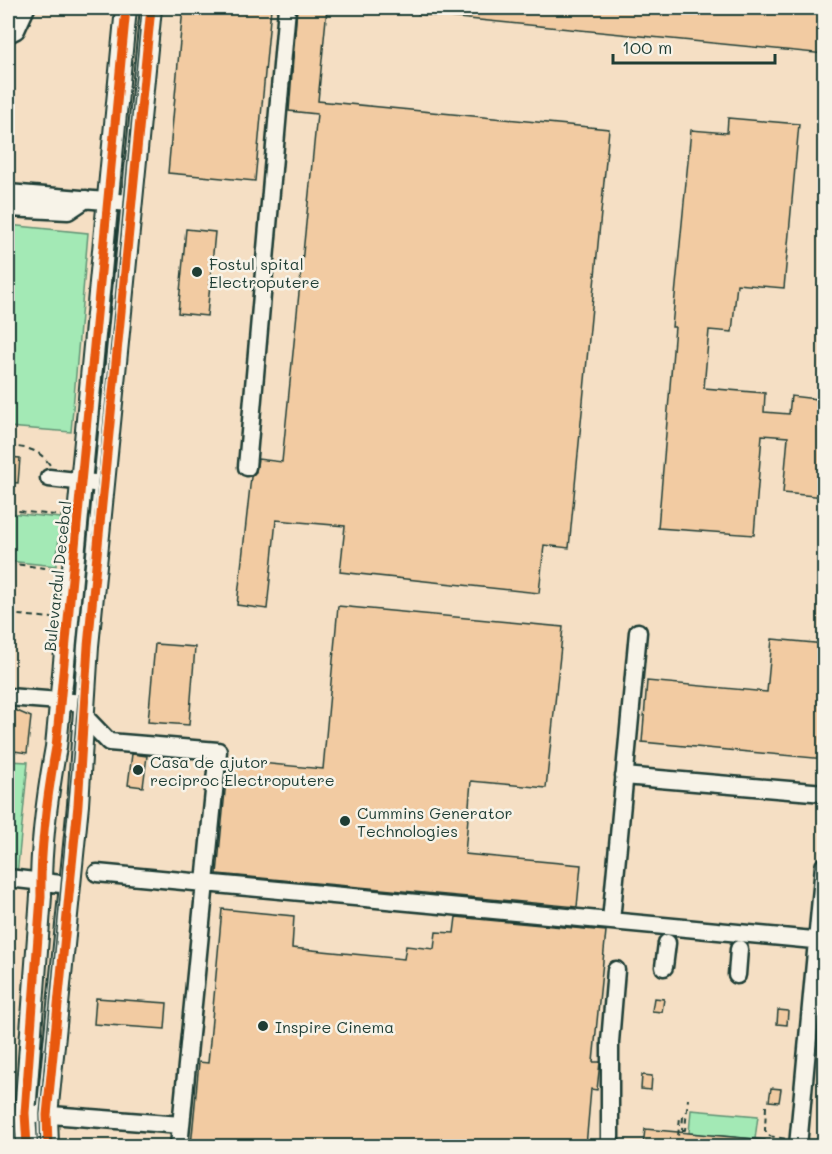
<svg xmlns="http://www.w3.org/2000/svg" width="832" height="1154" font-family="Mali,sans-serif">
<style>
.built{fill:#f5dfc4}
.green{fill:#a3e9b5;stroke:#619374;stroke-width:1.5}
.building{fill:#f2cba2;stroke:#1f3d34;stroke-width:1.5}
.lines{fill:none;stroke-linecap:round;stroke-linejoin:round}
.minor-casing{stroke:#1f3d34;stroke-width:21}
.major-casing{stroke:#1f3d34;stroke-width:24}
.path{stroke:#1f3d34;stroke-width:2;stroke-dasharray:6 4.5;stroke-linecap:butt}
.minor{stroke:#f7f3e8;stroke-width:16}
.major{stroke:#f7f3e8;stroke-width:20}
.tram{stroke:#1f3d34;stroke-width:1.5}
.cycleway-casing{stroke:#f7f3e8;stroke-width:13}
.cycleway{stroke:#e8590c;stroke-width:9}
.poi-dot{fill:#1f3d34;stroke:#f7f3e8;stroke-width:2}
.labels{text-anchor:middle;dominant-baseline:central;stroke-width:5;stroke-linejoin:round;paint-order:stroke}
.poi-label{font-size:16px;fill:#1f3d34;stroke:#f7f3e8;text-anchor:start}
.street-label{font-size:16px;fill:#1f3d34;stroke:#f7f3e8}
</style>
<rect width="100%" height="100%" fill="#f6e7d3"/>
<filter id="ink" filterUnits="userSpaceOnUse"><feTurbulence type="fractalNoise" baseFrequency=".0167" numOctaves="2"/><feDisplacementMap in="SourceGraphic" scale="12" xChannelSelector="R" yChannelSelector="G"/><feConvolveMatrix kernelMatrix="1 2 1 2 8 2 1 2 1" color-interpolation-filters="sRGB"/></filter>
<g filter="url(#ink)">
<!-- built -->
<path class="built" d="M8,8H824V1146H8Z"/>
<!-- green -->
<path class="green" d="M8,225L88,233L71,432L8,427Z
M9,513L61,518L56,566L8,561Z
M8,761L28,762L17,876L8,875Z
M691,1110L758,1116L755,1139L689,1133Z"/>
<!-- building -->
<path class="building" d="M183,8H271L255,181L168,173Z
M297,8H327L318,101L609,129L569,548L544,545L539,593L340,572L345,526L276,520L267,609L237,605L251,477L256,472L258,459L282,462L317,114L289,111Z
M418,8H825V54L418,14Z
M728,118L799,124L784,288L737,284L732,332L709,330L704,388L765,393L764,412L789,414L791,396L825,400V497L783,493L788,437L762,435L754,535L658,528L675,327H672L691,130L727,133Z
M186,229L215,232L207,316L178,313Z
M8,457L20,458L18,483L8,482Z
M338,606L563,627L546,788L471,781L465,854L581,865L577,907L217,874L228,760L323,769Z
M772,639L825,644V759L642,742L647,681L767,692Z
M155,644L195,647L189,725L148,722Z
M8,707L31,717L27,753L8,750Z
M132,754L147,756L143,787L128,785Z
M222,909L294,916L292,948L404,959L406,946L434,949L436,932L454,933L456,917L606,931L593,1062H600L597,1090L591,1089L586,1146H191L199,1062L208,1063Z
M96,998L167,1003L165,1029L94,1024Z
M654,998L664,999L662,1012L652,1011Z
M778,1010L788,1011L787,1025L777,1024Z
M642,1075L652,1076L651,1090L641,1089Z
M771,1088L781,1089L779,1102L769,1101Z
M645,1129L765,1140V1146H643Z"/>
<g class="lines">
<defs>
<path id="minor" d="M8,34L16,30L26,8
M8,193L130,203
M8,208L68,211L86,199
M247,467L287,8
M49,478L103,484
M8,697L85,703
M84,716L109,742L218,751L179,1146
M624,776L824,793
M97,873L824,941
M8,878L70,885
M611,921L638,632
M664,967L667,943
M737,975L739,949
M25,1113L181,1125
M610,1146V1042L616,970
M798,1146L824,866"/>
<path id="major" d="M27,1146L25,1113L41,896C40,846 47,797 56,747L126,8
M48,1146L47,1115L78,805L88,646L151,8"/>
</defs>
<!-- minor casing -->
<use href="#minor" class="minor-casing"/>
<!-- major casing -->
<use href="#major" class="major-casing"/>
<!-- path -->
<path class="path" d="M8,446C27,448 38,448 50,465
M8,510L64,516
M8,563L59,570
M8,614L52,618
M766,1106L765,1130L768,1136L787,1139
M682,1130H685L688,1099
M677,1146L680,1117H683L682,1130"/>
<!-- minor -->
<use href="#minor" class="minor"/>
<!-- major -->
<use href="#major" class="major"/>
<!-- tram -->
<path class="tram" d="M41,1146L40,1114L142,8"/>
<defs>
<path id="cycleway" d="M27,1146L25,1113L41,896C40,846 47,797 56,747L126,8
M48,1146L47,1115L78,805L88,646L151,8"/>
</defs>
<!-- cycleway casing -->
<use href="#cycleway" class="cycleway-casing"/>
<!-- cycleway -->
<use href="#cycleway" class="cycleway"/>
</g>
</g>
<!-- markers -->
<g class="poi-dot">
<circle cx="197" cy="272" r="6"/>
<circle cx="138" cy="770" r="6"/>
<circle cx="345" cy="821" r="6"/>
<circle cx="263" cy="1026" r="6"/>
</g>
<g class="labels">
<!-- poi labels -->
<g class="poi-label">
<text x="209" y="263">Fostul spital<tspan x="209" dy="18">Electroputere</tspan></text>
<text x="150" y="761">Casa de ajutor<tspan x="150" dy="18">reciproc Electroputere</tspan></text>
<text x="357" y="812">Cummins Generator<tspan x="357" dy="18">Technologies</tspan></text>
<text x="275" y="1026">Inspire Cinema</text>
</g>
<!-- street labels -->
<g class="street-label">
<text transform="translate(57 576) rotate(-84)">Bulevardul Decebal</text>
</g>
</g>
<!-- margin -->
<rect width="832" height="1154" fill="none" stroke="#f7f3e8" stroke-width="30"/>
<rect x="15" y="15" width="802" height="1124" fill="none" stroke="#1f3d34" stroke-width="2" filter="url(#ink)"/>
<!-- scale -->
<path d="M613 54v9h162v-9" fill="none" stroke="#1f3d34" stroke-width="3"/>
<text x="622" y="54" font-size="18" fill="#1f3d34" stroke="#f7f3e8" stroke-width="4.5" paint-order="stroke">100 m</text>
</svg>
